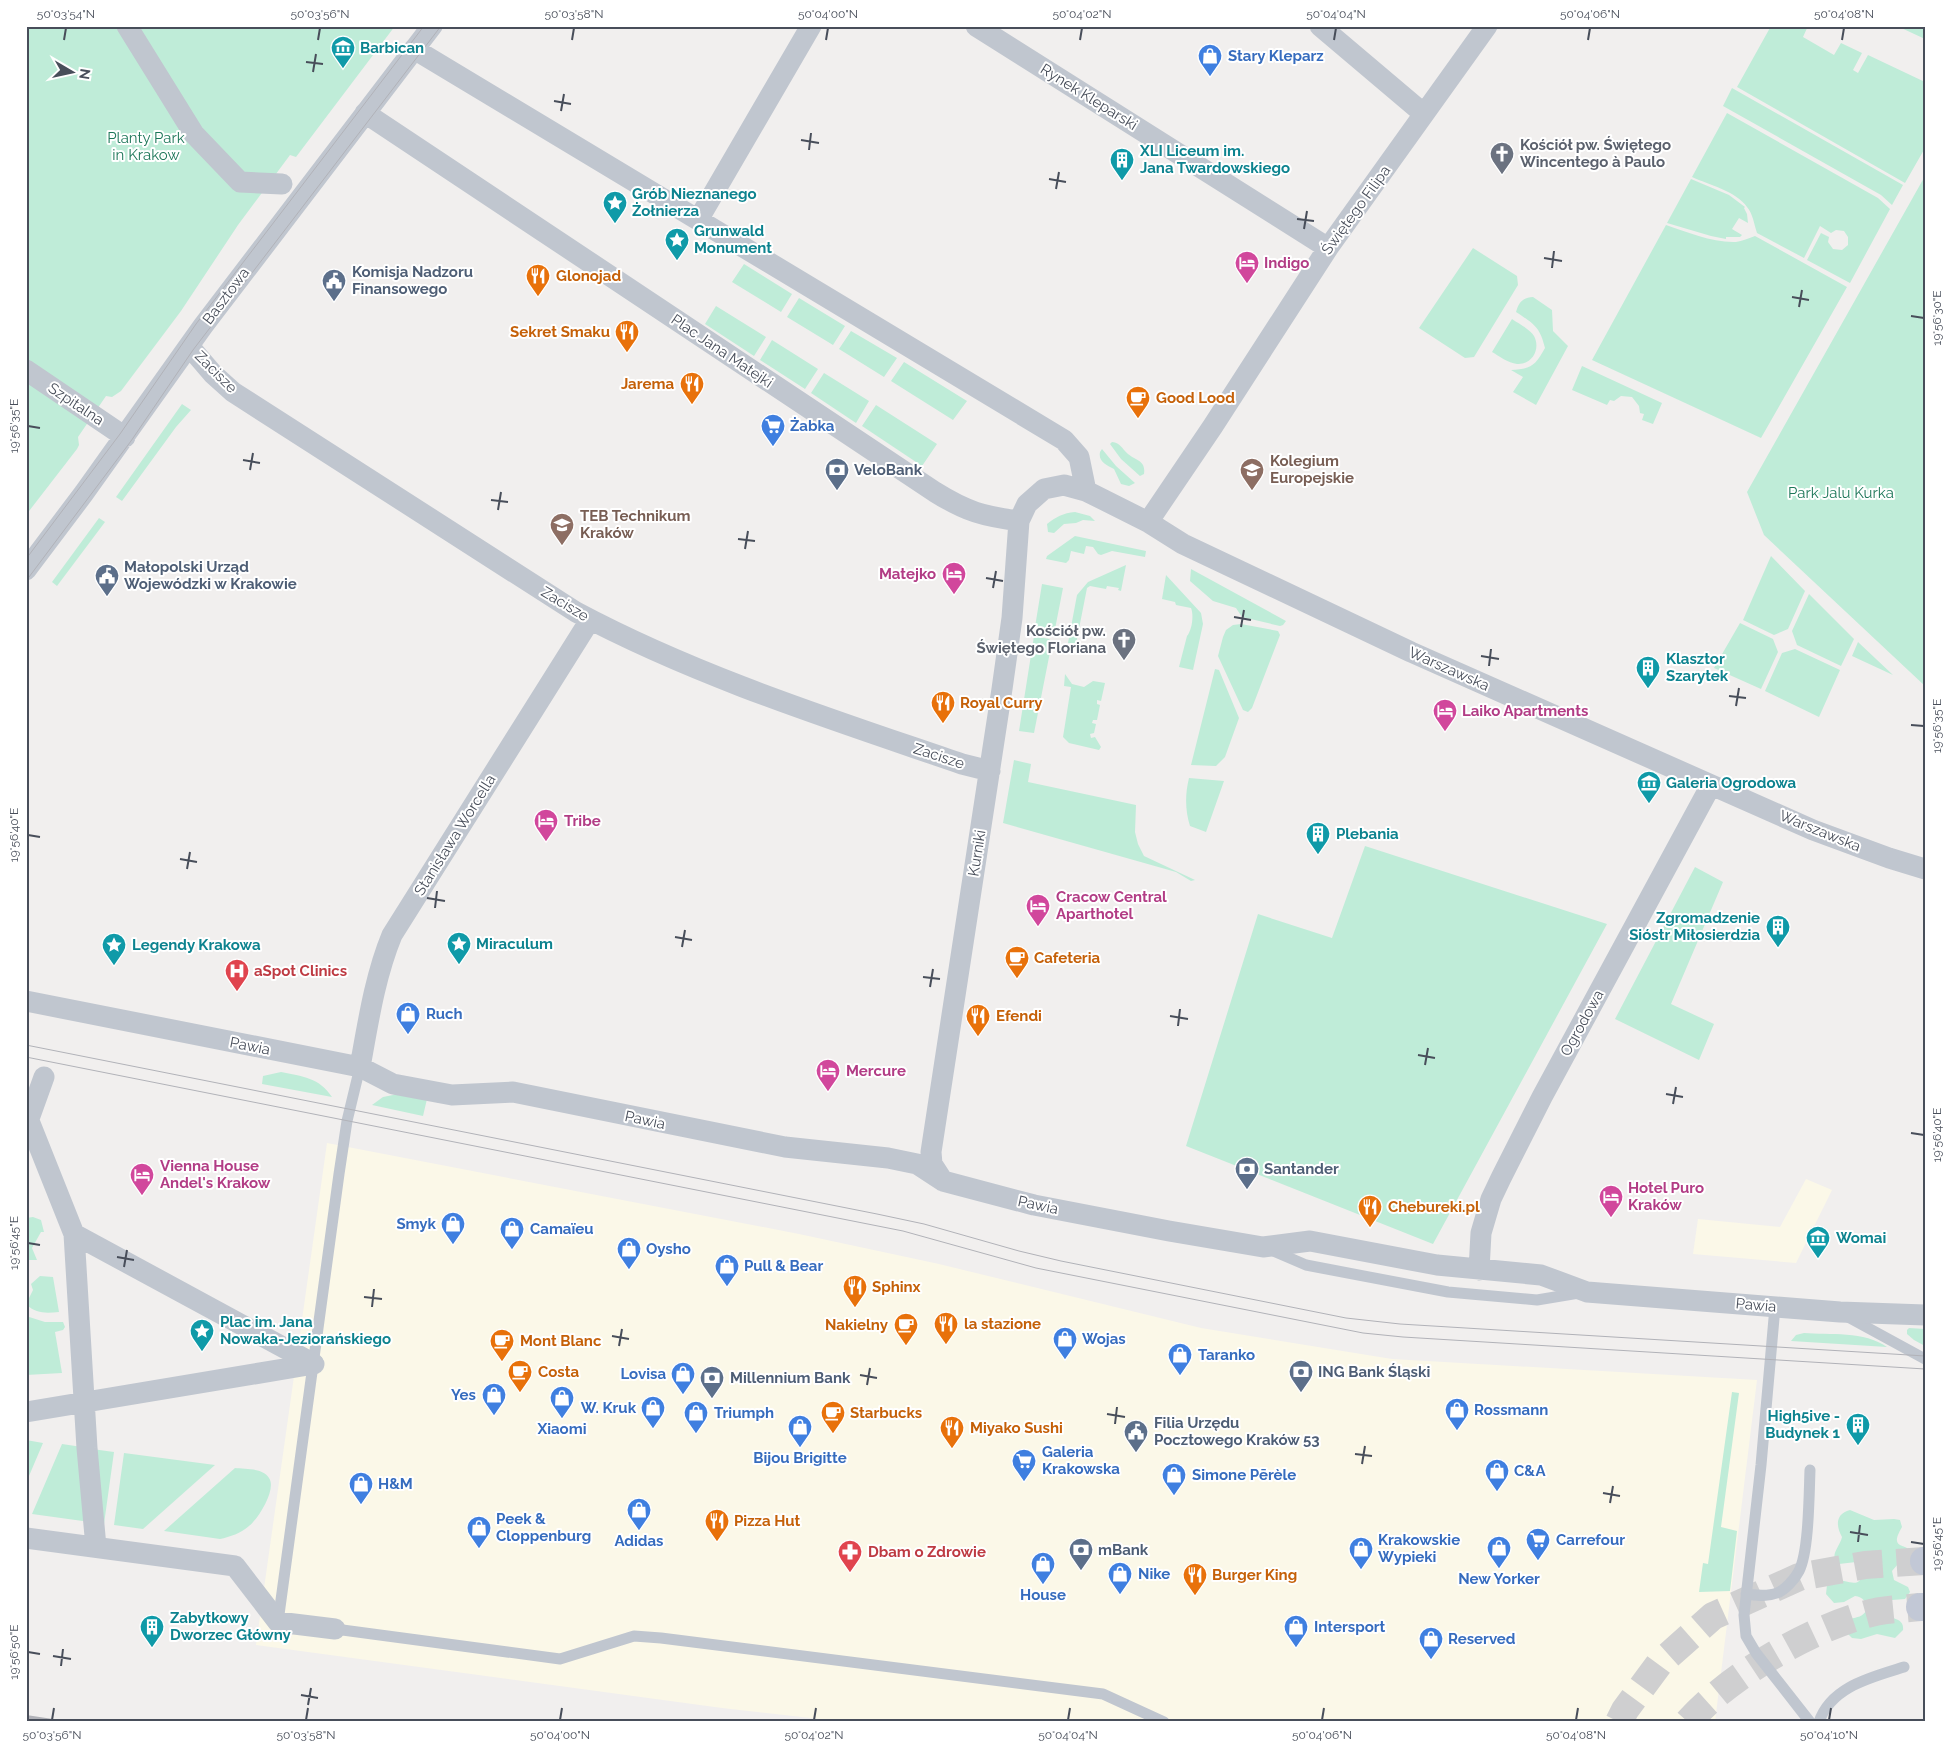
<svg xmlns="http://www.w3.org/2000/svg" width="1951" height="1748" font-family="Raleway,sans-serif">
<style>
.commercial{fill:#fbf8e8}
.green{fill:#bfecd8}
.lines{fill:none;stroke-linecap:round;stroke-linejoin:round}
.secondary-tunnel{stroke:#cfcfd0;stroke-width:28;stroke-dasharray:28 14;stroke-linecap:butt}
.lane{stroke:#c0c6cf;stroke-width:11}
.street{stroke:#c0c6cf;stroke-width:21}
.secondary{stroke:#c2c8d6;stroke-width:28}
.tram{stroke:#b1b2b8;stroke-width:1}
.rail{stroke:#b1b2b8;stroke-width:4}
.ticks{fill:none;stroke:#484e5a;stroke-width:2}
.labels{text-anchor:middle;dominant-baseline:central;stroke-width:4;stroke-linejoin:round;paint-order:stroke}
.culture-label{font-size:15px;font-weight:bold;fill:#0d838f;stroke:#fff;text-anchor:start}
.shop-label{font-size:15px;font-weight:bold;fill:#366cbe;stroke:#fff;text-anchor:start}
.street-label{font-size:15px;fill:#484e5a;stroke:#fff}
.park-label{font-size:15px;fill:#1d7759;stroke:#fff}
.worship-label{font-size:15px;font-weight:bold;fill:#5b616d;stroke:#fff;text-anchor:start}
.hotel-label{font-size:15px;font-weight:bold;fill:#b23c85;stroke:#fff;text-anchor:start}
.service-label{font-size:15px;font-weight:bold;fill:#4e5e75;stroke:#fff;text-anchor:start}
.food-label{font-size:15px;font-weight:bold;fill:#c56008;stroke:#fff;text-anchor:start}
.education-label{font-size:15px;font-weight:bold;fill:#785e54;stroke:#fff;text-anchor:start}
.health-label{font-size:15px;font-weight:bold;fill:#be3a42;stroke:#fff;text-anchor:start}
.neatline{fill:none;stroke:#484e5a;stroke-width:2}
.ticks-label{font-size:12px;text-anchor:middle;fill:#484e5a}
</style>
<rect width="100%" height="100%" fill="#f1efee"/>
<!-- commercial -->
<path class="commercial" d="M327,1143L799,1234L939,1264L1201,1328L1392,1359L1757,1380L1715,1722H846L722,1708L256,1645Z
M1806,1179L1832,1190L1796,1263L1693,1254L1698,1219L1780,1227Z"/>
<!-- green -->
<path class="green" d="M26,26H395L296,157L290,155L238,225L181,311L121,391L112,397L106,396L78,437L79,445L77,449L26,515Z
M1771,26H1808L1803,37L1834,55L1841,43L1862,53L1853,70L1858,73L1868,55L1925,82V148L1905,183L1737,87Z
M1897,26H1925V39Z
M1732,88L1903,185L1892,205L1881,195L1723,106Z
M1727,113L1878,198L1890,209L1850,283L1807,260L1821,233L1829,237L1828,242L1833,249L1842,250L1848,245V237L1844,231L1836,230L1831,233L1820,226L1804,258L1757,233C1754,224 1753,214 1747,207C1736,191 1709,185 1692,177Z
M1925,176V686L1764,535L1747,492Z
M1691,179L1729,195L1745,207L1744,208L1747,214L1748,223L1739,218L1732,229L1742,235L1740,237H1726V239L1711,236L1667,223Z
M1666,225C1687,232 1713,243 1736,242C1742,241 1749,238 1755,236L1847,287L1761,438L1592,360Z
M1473,248L1517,276L1518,285L1474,357L1465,358L1419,328Z
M744,264L792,294L781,312L732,282Z
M1533,297L1552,310L1553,331L1568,346L1536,405L1513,392L1523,377L1511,370C1531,369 1535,366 1545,348C1540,327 1534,324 1516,312C1519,302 1522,298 1533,297Z
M799,298L845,326L833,345L787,317Z
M716,306L766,337L754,356L705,324Z
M1512,319C1519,324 1530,329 1534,336C1541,349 1532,365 1517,364C1508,363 1499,356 1492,352Z
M851,331L897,358L884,377L839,349Z
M772,340L818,369L805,389L760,360Z
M904,362L967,401L953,420L891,381Z
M1582,366L1662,403L1653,424L1642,420L1644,414L1640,413L1639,406L1632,397L1621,396L1614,401L1610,400L1607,405L1572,390Z
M824,373L869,401L856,423L811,393Z
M182,404L191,410L176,427L122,501L116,497Z
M876,405L937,444L922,466L862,426Z
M1112,442C1121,443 1121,448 1128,454C1136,461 1146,460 1144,474L1140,476L1121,459L1110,444Z
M1102,449L1116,466L1135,483L1129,486L1121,484L1114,469C1107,465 1098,462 1100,452Z
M1075,512L1090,516L1095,521L1083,520L1076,523L1064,524L1054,533L1048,532L1047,524C1056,517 1063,513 1075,512Z
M99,518L105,522L57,586L52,582Z
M1075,536L1146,551L1145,557L1112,551L1101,555L1098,554L1093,547L1086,546L1084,554L1071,551L1069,560L1066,563L1046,559L1047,556Z
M1771,556L1805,591L1788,629L1774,635L1743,620Z
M1126,565L1121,591L1118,590L1119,588L1107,586L1106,589L1090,586L1087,588L1076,644L1068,643L1077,595L1088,582Z
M1191,569L1286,621L1283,625L1280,626L1242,617L1236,608L1213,601L1190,581Z
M1166,575L1201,613L1203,624L1193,670L1179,667L1187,636C1192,630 1194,615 1191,608L1176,605L1175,602L1162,599Z
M1042,584L1063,588L1055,629L1052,631L1035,627Z
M1809,594L1854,639L1841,666L1797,645L1792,631Z
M1740,623L1773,639L1778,652L1761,689L1714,668Z
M1241,624L1278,631L1280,635L1252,708L1248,712L1243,710L1218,656L1223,637L1226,630L1233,625Z
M1034,636L1049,639L1052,642L1034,733L1019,731Z
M1858,642L1893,675L1852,656Z
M1795,649L1840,670L1819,717L1765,691L1782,653Z
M1215,669L1219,670L1239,718L1225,757L1216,766L1191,765Z
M1065,674L1072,684L1084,687L1093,681L1105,683L1101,701L1097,700V704L1100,705L1097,720H1093L1092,723L1096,724L1094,733L1090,734L1091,738L1095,737L1101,747L1099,750L1069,743L1063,737L1071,687L1064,686Z
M1014,760L1031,764L1028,782L1136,805L1135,832L1138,844L1144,856L1195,880L1191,881L1176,872L1003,823Z
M1189,778L1224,781L1206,832L1190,826C1185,810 1185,794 1189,778Z
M1365,846L1607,924L1433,1244L1186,1146L1258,914L1332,938Z
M1695,867L1723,882L1671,1004L1714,1024L1699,1060L1615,1019Z
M281,1072C302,1076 320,1078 332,1097L262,1084L263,1076Z
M398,1094L427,1099L423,1116L372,1105L383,1097Z
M33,1217L41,1220L44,1232H41L32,1248L37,1260H26V1218Z
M40,1276L53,1277L59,1312C47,1313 36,1314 27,1305L28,1300L33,1290L31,1284Z
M26,1316L45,1322H63L65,1327L63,1330L55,1332L62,1373L26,1375Z
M1909,1328L1925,1329V1346L1914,1340L1907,1334V1330Z
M1804,1333C1829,1335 1865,1331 1887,1347L1791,1341L1796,1335Z
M1732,1392L1739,1393L1721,1527L1737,1531L1730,1591L1699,1592L1703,1563L1708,1564Z
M26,1440L43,1443L26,1483Z
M62,1444L82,1447L90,1522L32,1514Z
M92,1449L114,1452L104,1524Z
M124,1453L215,1465L143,1529L114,1525Z
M235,1468C245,1469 263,1468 269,1478C277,1489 258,1519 249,1526C241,1533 230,1537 220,1539L164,1531Z
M1850,1510L1874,1520L1894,1519L1900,1520L1902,1527C1890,1548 1901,1543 1915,1552L1912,1563L1898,1564L1892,1571L1894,1580L1908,1587L1910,1592L1905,1599L1892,1600L1887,1608L1891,1617C1898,1620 1904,1621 1903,1630L1895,1638L1877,1634L1861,1639L1852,1638L1848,1634L1846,1625L1850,1619C1858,1617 1862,1617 1867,1610C1867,1602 1863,1597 1855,1596L1844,1602L1834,1603L1826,1594L1827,1585L1833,1580C1846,1578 1862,1593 1863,1569L1856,1562L1839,1564C1828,1556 1840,1547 1842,1537C1836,1526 1835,1514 1850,1510Z"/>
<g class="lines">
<!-- secondary-tunnel -->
<path class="secondary-tunnel" d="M1619,1722L1625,1710L1659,1664L1713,1616L1799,1577L1865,1565L1924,1561
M1688,1722C1729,1676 1808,1630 1867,1614C1884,1609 1903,1609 1920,1607"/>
<!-- lane -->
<path class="lane" d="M1269,1249L1306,1265L1448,1292L1537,1300L1579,1293
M1775,1307L1761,1465L1744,1615L1746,1636L1756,1653L1810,1722
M1848,1317L1925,1359
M1746,1594C1756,1595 1767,1597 1777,1593C1785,1590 1795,1579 1799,1571C1809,1552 1809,1494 1810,1470
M278,1622L339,1174L347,1121L360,1067
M335,1629L560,1659L634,1636L661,1638L1103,1694L1164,1722
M1819,1722C1831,1686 1873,1677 1904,1667"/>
<!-- street -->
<path class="street" d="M127,26L194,134L240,182L282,184
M976,26L1328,248
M1320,26L1424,114
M414,49L1064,440L1079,457L1086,491
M365,113L935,492C967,512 983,516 1019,521
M698,220L811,26
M189,346L213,374L233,392L576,612C698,677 831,719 962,764L990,771
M26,370L125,437
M1148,522L1213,426L1328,248L1487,26
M26,570L84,493L203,326L432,26
M26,1001L360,1067L393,1084L452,1095L513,1092L785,1147L888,1158L917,1164L943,1181L1034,1205L1169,1231L1263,1247L1310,1241L1437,1265L1541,1275L1587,1292L1840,1312L1925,1315
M360,1067C368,1023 375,976 392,935L590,620
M26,1119L29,1121L74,1234L87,1448L96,1547
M26,1127L44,1077
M943,1181L932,1164L931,1152L1002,689L1012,618L1019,521L1027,504L1044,489L1064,485L1086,491L1148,522L1183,544L1411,652L1813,830L1889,858L1925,869
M74,1234L314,1364
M1479,1270L1481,1233L1491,1199L1501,1178L1542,1097L1711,785
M26,1412L314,1364
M26,1538L235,1566L278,1622L335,1629"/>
<!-- secondary -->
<path class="secondary" d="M1924,1561H1925
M1920,1607H1925"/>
<!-- tram -->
<path class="tram" d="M26,559L120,434L196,324L424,26
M26,581L131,441L193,350L441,26
M26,1045L877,1214L924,1224L1019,1251L1061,1261L1346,1318L1400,1324L1925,1356
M26,1057L903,1231L1036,1268L1363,1333L1403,1337L1925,1369"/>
<!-- rail -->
<path class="rail" d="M26,1717L59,1722"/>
</g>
<!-- ticks -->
<path class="ticks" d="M64,40L66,28M318,40L320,28M572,40L574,28M826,40L828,28M1080,40L1082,28M1334,40L1336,28M1588,40L1590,28M1842,40L1844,28M306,62L323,64M313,72L316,54M554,101L571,104M561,111L564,94M801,140L819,143M809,150L811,133M1049,179L1066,182M1056,189L1059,172M1297,219L1314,221M1304,229L1307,211M1544,258L1562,261M1552,268L1554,251M1792,297L1809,300M1799,307L1802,290M1911,316L1924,318M28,426L40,428M243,460L260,463M250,470L253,453M491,500L508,502M498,510L501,492M738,539L755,541M745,549L748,531M986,578L1003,581M993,588L996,571M1234,617L1251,620M1241,627L1244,610M1481,656L1499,659M1489,666L1491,649M1729,696L1746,698M1736,706L1739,688M1911,725L1924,726M28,835L40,837M180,859L197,862M187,869L190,852M427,898L445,901M435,908L437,891M675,937L692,940M682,947L685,930M923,977L940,979M930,987L933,969M1170,1016L1188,1019M1178,1026L1180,1009M1418,1055L1435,1058M1425,1065L1428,1048M1666,1094L1683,1097M1673,1104L1676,1087M1911,1133L1924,1135M28,1243L40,1245M117,1257L134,1260M124,1267L127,1250M364,1297L382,1299M372,1307L374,1289M612,1336L629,1339M619,1346L622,1329M860,1375L877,1378M867,1385L870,1368M1107,1414L1125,1417M1115,1424L1117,1407M1355,1454L1372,1456M1362,1464L1365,1446M1603,1493L1620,1496M1610,1503L1613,1486M1850,1532L1868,1535M1858,1542L1860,1525M1911,1542L1924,1544M28,1652L40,1654M53,1656L71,1659M61,1666L63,1649M301,1695L318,1698M308,1705L311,1688M52,1720L54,1708M306,1720L308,1708M560,1720L562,1708M814,1720L816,1708M1068,1720L1070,1708M1322,1720L1324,1708M1576,1720L1578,1708M1829,1720L1831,1708"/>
<!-- icons -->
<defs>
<symbol id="museum-pin" viewBox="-11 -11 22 30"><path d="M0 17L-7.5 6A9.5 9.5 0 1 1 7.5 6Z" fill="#0f9aa8" stroke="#fff"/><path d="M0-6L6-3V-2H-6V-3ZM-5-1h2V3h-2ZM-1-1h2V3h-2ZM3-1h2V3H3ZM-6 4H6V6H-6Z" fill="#fff"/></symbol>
<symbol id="shop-pin" viewBox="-11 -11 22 30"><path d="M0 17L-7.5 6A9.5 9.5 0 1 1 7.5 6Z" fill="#3f7fe0" stroke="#fff"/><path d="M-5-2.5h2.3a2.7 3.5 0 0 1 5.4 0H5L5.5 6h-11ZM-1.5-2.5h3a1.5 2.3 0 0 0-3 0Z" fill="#fff"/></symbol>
<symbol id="church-pin" viewBox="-11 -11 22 30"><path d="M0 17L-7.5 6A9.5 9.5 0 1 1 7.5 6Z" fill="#6b7280" stroke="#fff"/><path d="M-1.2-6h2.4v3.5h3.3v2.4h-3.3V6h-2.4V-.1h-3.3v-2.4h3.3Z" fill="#fff"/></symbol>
<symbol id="building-pin" viewBox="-11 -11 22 30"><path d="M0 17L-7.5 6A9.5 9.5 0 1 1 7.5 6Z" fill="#0f9aa8" stroke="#fff"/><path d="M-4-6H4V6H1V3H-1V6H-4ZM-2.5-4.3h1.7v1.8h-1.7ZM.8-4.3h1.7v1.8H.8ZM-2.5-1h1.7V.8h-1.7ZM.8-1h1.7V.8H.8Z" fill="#fff"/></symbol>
<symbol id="sight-pin" viewBox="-11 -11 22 30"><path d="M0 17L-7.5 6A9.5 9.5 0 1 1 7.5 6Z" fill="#0f9aa8" stroke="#fff"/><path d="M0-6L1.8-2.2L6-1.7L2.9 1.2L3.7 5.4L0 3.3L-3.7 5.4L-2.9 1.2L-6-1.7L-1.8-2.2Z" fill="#fff"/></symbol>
<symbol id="hotel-pin" viewBox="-11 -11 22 30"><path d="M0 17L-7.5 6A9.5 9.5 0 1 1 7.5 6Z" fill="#d1479c" stroke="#fff"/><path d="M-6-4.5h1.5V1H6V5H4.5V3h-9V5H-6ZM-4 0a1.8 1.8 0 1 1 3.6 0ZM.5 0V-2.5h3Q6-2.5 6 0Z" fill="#fff"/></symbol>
<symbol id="restaurant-pin" viewBox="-11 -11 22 30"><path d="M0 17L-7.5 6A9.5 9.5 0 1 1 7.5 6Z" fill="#e8710a" stroke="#fff"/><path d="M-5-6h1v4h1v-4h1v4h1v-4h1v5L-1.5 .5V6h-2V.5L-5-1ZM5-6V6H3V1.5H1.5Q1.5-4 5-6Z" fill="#fff"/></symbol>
<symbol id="civic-pin" viewBox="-11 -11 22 30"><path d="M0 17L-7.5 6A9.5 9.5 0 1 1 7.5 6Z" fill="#5c6f8a" stroke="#fff"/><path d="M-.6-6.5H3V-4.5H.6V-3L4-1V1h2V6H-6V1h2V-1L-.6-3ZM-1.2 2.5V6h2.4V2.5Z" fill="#fff"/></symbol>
<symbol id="cafe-pin" viewBox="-11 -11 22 30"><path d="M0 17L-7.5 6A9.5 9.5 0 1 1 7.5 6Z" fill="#e8710a" stroke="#fff"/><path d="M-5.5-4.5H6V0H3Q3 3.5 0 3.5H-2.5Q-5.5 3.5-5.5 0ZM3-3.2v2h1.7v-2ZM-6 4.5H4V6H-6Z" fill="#fff"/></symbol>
<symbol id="supermarket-pin" viewBox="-11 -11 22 30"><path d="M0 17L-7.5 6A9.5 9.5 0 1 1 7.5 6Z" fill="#3f7fe0" stroke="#fff"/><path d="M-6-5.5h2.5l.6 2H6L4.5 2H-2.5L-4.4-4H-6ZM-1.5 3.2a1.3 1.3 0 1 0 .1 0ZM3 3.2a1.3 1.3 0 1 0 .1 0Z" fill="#fff"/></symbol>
<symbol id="bank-pin" viewBox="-11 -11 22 30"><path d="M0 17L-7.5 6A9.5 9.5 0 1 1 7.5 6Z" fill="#5c6f8a" stroke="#fff"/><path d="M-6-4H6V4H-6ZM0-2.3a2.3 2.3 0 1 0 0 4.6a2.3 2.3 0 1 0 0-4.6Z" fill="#fff"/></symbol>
<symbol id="school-pin" viewBox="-11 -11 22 30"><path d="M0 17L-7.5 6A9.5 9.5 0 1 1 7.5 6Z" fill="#8d6e63" stroke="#fff"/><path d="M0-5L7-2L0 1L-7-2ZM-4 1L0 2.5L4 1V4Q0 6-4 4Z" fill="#fff"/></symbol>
<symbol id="hospital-pin" viewBox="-11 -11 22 30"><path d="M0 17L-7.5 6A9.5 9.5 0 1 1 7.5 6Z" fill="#e0444e" stroke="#fff"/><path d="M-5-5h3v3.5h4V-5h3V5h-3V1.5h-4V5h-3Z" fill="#fff"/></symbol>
<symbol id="pharmacy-pin" viewBox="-11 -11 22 30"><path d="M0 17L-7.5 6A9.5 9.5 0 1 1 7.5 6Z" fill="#e0444e" stroke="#fff"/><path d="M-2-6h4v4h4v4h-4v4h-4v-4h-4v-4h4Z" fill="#fff"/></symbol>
</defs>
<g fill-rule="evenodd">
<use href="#museum-pin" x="329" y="34" width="28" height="38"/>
<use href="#shop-pin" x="1196" y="42" width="28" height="38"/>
<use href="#church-pin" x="1488" y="140" width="28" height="38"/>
<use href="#building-pin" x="1108" y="146" width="28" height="38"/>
<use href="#sight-pin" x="601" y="189" width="28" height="38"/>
<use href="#sight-pin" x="663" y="226" width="28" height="38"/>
<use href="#hotel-pin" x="1233" y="249" width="28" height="38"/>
<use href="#restaurant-pin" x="524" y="262" width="28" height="38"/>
<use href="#civic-pin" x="320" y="267" width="28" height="38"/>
<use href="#restaurant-pin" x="613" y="318" width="28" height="38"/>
<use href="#restaurant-pin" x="678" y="370" width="28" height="38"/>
<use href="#cafe-pin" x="1124" y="384" width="28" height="38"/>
<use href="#supermarket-pin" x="759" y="412" width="28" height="38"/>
<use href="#bank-pin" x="823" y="456" width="28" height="38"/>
<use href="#school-pin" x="1238" y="456" width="28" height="38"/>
<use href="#school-pin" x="548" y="511" width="28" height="38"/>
<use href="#hotel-pin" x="940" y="560" width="28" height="38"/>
<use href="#civic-pin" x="93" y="562" width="28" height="38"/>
<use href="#church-pin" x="1110" y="626" width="28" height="38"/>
<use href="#building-pin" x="1634" y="654" width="28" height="38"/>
<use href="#restaurant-pin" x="929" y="689" width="28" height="38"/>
<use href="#hotel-pin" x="1431" y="697" width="28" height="38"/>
<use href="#museum-pin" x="1635" y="769" width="28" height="38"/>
<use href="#hotel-pin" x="532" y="807" width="28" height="38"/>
<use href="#building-pin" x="1304" y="820" width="28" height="38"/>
<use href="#hotel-pin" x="1024" y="892" width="28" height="38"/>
<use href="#building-pin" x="1764" y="913" width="28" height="38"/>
<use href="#sight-pin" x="445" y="930" width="28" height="38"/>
<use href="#sight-pin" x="100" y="931" width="28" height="38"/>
<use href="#cafe-pin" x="1003" y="944" width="28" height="38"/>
<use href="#hospital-pin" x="223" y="957" width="28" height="38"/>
<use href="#shop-pin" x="394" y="1000" width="28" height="38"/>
<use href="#restaurant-pin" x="964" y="1002" width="28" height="38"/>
<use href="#hotel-pin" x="814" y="1057" width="28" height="38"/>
<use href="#bank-pin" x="1233" y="1155" width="28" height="38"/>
<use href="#hotel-pin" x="128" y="1161" width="28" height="38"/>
<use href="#hotel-pin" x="1597" y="1183" width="28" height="38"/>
<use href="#restaurant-pin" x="1356" y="1193" width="28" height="38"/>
<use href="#shop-pin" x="439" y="1210" width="28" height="38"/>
<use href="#shop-pin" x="498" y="1215" width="28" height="38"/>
<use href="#museum-pin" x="1804" y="1224" width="28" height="38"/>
<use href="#shop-pin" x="615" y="1235" width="28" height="38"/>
<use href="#shop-pin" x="713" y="1252" width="28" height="38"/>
<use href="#restaurant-pin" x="841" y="1273" width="28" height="38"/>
<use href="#restaurant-pin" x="932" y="1310" width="28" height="38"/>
<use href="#cafe-pin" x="892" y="1311" width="28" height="38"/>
<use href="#sight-pin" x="188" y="1317" width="28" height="38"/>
<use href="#shop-pin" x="1051" y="1325" width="28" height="38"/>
<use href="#cafe-pin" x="488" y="1327" width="28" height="38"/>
<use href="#shop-pin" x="1166" y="1341" width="28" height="38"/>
<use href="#cafe-pin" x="506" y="1358" width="28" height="38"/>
<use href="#bank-pin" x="1287" y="1358" width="28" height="38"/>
<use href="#shop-pin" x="669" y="1360" width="28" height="38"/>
<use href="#bank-pin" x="698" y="1364" width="28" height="38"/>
<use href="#shop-pin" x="480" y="1381" width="28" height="38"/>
<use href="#shop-pin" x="548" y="1384" width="28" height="38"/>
<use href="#shop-pin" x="639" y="1394" width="28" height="38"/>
<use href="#shop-pin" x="1443" y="1396" width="28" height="38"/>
<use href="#shop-pin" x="682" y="1399" width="28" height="38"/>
<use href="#cafe-pin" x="819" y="1399" width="28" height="38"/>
<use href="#building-pin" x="1844" y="1411" width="28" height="38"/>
<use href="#shop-pin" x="786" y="1413" width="28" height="38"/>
<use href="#restaurant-pin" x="938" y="1414" width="28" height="38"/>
<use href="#civic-pin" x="1122" y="1418" width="28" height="38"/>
<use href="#supermarket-pin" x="1010" y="1447" width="28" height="38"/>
<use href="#shop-pin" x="1483" y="1457" width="28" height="38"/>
<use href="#shop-pin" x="1160" y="1461" width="28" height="38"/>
<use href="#shop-pin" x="347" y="1470" width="28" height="38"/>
<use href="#shop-pin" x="625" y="1496" width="28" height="38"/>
<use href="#restaurant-pin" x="703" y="1507" width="28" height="38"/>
<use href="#shop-pin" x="465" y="1514" width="28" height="38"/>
<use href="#supermarket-pin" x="1524" y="1526" width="28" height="38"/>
<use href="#shop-pin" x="1485" y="1534" width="28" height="38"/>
<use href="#shop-pin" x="1347" y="1535" width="28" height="38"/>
<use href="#bank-pin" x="1067" y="1536" width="28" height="38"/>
<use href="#pharmacy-pin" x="836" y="1538" width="28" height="38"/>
<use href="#shop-pin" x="1029" y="1550" width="28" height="38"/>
<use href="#shop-pin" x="1106" y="1560" width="28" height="38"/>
<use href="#restaurant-pin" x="1181" y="1561" width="28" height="38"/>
<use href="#building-pin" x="138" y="1613" width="28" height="38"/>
<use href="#shop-pin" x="1282" y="1613" width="28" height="38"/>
<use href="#shop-pin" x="1417" y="1625" width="28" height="38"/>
</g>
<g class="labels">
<!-- culture labels -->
<g class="culture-label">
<text x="360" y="48">Barbican</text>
<text x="1140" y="151">XLI Liceum im.<tspan x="1140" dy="17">Jana Twardowskiego</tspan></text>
<text x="632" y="194">Grób Nieznanego<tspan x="632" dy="17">Żołnierza</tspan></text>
<text x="694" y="231">Grunwald<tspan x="694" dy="17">Monument</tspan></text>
<text x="1666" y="659">Klasztor<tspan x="1666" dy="17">Szarytek</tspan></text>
<text x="1666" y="783">Galeria Ogrodowa</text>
<text x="1336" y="834">Plebania</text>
<text x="1760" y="918" text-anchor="end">Zgromadzenie<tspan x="1760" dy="17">Sióstr Miłosierdzia</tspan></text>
<text x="476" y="944">Miraculum</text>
<text x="132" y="945">Legendy Krakowa</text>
<text x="1836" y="1238">Womai</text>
<text x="220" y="1322">Plac im. Jana<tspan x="220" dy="17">Nowaka-Jeziorańskiego</tspan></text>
<text x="1840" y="1416" text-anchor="end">High5ive -<tspan x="1840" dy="17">Budynek 1</tspan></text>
<text x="170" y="1618">Zabytkowy<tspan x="170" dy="17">Dworzec Główny</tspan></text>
</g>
<!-- shop labels -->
<g class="shop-label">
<text x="1228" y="56">Stary Kleparz</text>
<text x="790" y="426">Żabka</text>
<text x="426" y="1014">Ruch</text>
<text x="436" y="1224" text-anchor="end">Smyk</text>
<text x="530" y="1229">Camaïeu</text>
<text x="646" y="1249">Oysho</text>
<text x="744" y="1266">Pull &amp; Bear</text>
<text x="1082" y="1339">Wojas</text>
<text x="1198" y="1355">Taranko</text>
<text x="666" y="1374" text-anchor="end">Lovisa</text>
<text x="476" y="1395" text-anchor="end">Yes</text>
<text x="636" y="1408" text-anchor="end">W. Kruk</text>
<text x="1474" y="1410">Rossmann</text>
<text x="714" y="1413">Triumph</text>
<text x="562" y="1429" text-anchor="middle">Xiaomi</text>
<text x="1042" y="1452">Galeria<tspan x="1042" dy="17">Krakowska</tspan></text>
<text x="800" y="1458" text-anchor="middle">Bijou Brigitte</text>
<text x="1514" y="1471">C&amp;A</text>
<text x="1192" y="1475">Simone Pērèle</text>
<text x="378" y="1484">H&amp;M</text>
<text x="496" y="1519">Peek &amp;<tspan x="496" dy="17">Cloppenburg</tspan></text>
<text x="1378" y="1540">Krakowskie<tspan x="1378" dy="17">Wypieki</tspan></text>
<text x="1556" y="1540">Carrefour</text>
<text x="639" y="1541" text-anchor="middle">Adidas</text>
<text x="1138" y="1574">Nike</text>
<text x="1499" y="1579" text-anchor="middle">New Yorker</text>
<text x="1043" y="1595" text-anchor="middle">House</text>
<text x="1314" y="1627">Intersport</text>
<text x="1448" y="1639">Reserved</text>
</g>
<!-- street labels -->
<g class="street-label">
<text transform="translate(1089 97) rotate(32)">Rynek Kleparski</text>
<text transform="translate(1356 210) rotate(-54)">Świętego Filipa</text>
<text transform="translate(226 296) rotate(-53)">Basztowa</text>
<text transform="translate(722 351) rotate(34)">Plac Jana Matejki</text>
<text transform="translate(216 372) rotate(45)">Zacisze</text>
<text transform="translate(76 404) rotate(34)">Szpitalna</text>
<text transform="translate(565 604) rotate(31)">Zacisze</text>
<text transform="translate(1449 669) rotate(24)">Warszawska</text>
<text transform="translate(939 756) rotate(18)">Zacisze</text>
<text transform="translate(1820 831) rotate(22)">Warszawska</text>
<text transform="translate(455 835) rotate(-58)">Stanisława Worcella</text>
<text transform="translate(977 853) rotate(-81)">Kurniki</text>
<text transform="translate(1582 1023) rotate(-61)">Ogrodowa</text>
<text transform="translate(250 1046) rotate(11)">Pawia</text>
<text transform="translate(645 1120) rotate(12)">Pawia</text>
<text transform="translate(1038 1205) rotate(12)">Pawia</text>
<text transform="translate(1756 1305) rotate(5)">Pawia</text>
</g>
<!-- park labels -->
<g class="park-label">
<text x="146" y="138">Planty Park<tspan x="146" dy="17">in Krakow</tspan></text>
<text x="1841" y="493">Park Jalu Kurka</text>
</g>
<!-- worship labels -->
<g class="worship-label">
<text x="1520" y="145">Kościół pw. Świętego<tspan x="1520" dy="17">Wincentego à Paulo</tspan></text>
<text x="1106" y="631" text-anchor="end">Kościół pw.<tspan x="1106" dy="17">Świętego Floriana</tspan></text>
</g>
<!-- hotel labels -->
<g class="hotel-label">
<text x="1264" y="263">Indigo</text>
<text x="936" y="574" text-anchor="end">Matejko</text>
<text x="1462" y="711">Laiko Apartments</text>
<text x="564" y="821">Tribe</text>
<text x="1056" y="897">Cracow Central<tspan x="1056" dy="17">Aparthotel</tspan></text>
<text x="846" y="1071">Mercure</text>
<text x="160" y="1166">Vienna House<tspan x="160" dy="17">Andel's Krakow</tspan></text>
<text x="1628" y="1188">Hotel Puro<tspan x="1628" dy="17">Kraków</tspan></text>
</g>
<!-- service labels -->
<g class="service-label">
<text x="352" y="272">Komisja Nadzoru<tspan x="352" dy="17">Finansowego</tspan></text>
<text x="854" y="470">VeloBank</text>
<text x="124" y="567">Małopolski Urząd<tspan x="124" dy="17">Wojewódzki w Krakowie</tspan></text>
<text x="1264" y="1169">Santander</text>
<text x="1318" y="1372">ING Bank Śląski</text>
<text x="730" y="1378">Millennium Bank</text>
<text x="1154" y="1423">Filia Urzędu<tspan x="1154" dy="17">Pocztowego Kraków 53</tspan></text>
<text x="1098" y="1550">mBank</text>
</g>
<!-- food labels -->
<g class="food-label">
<text x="556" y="276">Glonojad</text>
<text x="610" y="332" text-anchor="end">Sekret Smaku</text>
<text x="674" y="384" text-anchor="end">Jarema</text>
<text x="1156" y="398">Good Lood</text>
<text x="960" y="703">Royal Curry</text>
<text x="1034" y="958">Cafeteria</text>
<text x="996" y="1016">Efendi</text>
<text x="1388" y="1207">Chebureki.pl</text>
<text x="872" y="1287">Sphinx</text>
<text x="964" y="1324">la stazione</text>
<text x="888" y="1325" text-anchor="end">Nakielny</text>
<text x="520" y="1341">Mont Blanc</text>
<text x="538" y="1372">Costa</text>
<text x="850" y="1413">Starbucks</text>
<text x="970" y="1428">Miyako Sushi</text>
<text x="734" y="1521">Pizza Hut</text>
<text x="1212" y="1575">Burger King</text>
</g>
<!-- education labels -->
<g class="education-label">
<text x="1270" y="461">Kolegium<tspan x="1270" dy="17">Europejskie</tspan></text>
<text x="580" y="516">TEB Technikum<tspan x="580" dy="17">Kraków</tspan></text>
</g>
<!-- health labels -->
<g class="health-label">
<text x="254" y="971">aSpot Clinics</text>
<text x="868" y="1552">Dbam o Zdrowie</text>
</g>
</g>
<!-- border -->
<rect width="1951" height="1748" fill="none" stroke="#ffffff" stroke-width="55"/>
<!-- north arrow -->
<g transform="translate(72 72) rotate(99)" stroke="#ffffff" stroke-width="4" paint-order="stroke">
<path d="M0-4L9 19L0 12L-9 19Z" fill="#484e5a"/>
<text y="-8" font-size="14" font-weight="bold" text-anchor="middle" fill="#484e5a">N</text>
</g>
<rect x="28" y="28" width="1896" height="1692" class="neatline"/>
<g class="ticks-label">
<text x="66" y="18">50°03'54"N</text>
<text x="320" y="18">50°03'56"N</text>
<text x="574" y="18">50°03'58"N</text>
<text x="828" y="18">50°04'00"N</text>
<text x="1082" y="18">50°04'02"N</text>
<text x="1336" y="18">50°04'04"N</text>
<text x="1590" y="18">50°04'06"N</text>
<text x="1844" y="18">50°04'08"N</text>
<text transform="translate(1937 318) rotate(-90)" y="4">19°56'30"E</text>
<text transform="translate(14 426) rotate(-90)" y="4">19°56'35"E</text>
<text transform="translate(1937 726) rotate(-90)" y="4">19°56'35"E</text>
<text transform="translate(14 835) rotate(-90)" y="4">19°56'40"E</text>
<text transform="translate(1937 1135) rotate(-90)" y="4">19°56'40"E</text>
<text transform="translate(14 1243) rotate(-90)" y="4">19°56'45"E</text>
<text transform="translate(1937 1544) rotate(-90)" y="4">19°56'45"E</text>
<text transform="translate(14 1652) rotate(-90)" y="4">19°56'50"E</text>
<text x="52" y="1739">50°03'56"N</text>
<text x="306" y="1739">50°03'58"N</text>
<text x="560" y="1739">50°04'00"N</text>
<text x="814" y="1739">50°04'02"N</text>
<text x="1068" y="1739">50°04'04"N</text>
<text x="1322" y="1739">50°04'06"N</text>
<text x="1576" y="1739">50°04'08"N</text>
<text x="1829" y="1739">50°04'10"N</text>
</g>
</svg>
